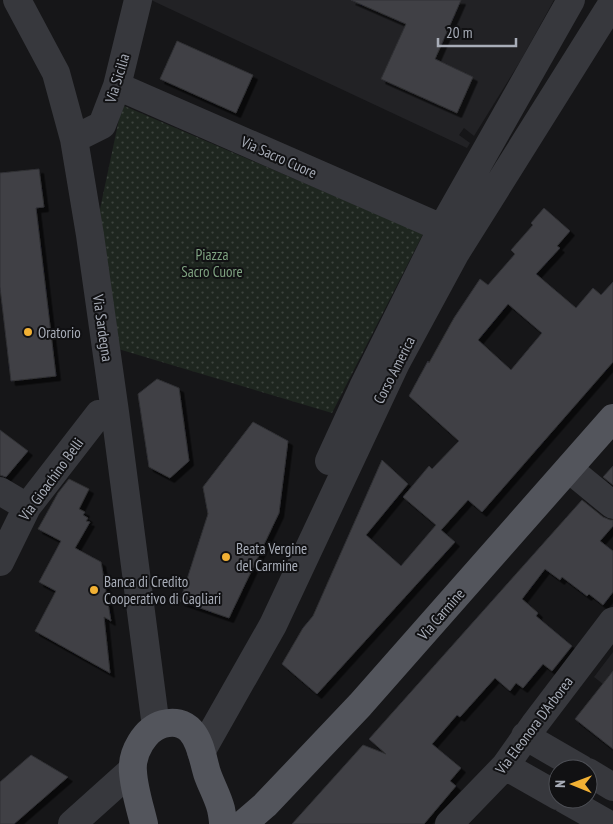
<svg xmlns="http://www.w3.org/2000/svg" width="613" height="824" font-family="'PT Sans Narrow',sans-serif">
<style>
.built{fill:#222225}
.garden{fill:url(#garden-dots)}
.building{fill:#404145;stroke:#303034;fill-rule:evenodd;filter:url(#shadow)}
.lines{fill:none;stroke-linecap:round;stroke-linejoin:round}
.minor{stroke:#37383d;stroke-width:28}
.major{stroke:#53555c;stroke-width:28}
.poi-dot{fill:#f2b134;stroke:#111113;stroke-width:2}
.labels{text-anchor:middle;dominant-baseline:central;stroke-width:4;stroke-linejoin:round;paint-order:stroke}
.street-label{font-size:15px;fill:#a8adb8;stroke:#111113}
.park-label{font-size:15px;fill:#7fa381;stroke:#111113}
.poi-label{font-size:15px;fill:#a8adb8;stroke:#111113;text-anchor:start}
</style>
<defs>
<pattern id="garden-dots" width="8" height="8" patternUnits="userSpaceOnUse" patternTransform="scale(1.25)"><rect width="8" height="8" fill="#1e261f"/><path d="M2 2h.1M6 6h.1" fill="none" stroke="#3c433d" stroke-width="1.8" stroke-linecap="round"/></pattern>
<filter id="shadow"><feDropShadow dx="4.5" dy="4.5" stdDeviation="0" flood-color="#0009"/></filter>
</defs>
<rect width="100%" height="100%" fill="#161618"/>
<!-- built -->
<path class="built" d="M151,0H554L521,60L474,136L464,128L459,135L470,143L467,148Z
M613,652V692L594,677Z"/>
<!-- garden -->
<path class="garden" d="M122,105L423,234L332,413L115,348L96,228Z"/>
<!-- building -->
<path class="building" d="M351,0H461L435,59L473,77L457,113L381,79L406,24Z
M177,41L253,75L236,113L160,79Z
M39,169L44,207L36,208L56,376L11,381L0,287V173Z
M544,208L570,231L557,246L560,248L536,274L576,308L593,288L601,295L613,282V362L482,512L468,500L441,530L455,542L317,694L282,664L303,628L313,616L382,460L408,484L366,535L401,566L436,525L403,497L429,466L432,469L459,441L409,396L428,361L429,363L454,318L480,279L488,285L515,254L511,250L533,225L531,223ZM508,304L542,333L511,370L478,340Z
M157,379L179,388L189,461L170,478L149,467L138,394Z
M253,422L288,441L279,513L229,618L180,601L208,514L203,487Z
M0,430L28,451L6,477L0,475Z
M613,466V485L603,477Z
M69,479L89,489L79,509L85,512L83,515L88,518L86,521L90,522L75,548L101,562L111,621L104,617L110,673L35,631L56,591L39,582L61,541L38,529L58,493Z
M582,500L603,517L610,520H613V526L600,541L613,551V592L603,605L589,594L587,596L562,577L560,580L545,569L522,599L538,613L536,616L572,646L552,671L543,664L523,688L516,683L510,691L495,678L460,717L457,715L432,744L461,768L450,781L456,786L424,824H292L363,745L386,754L369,739Z
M613,671V749L575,719Z
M31,755L68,777L14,824H0V782Z"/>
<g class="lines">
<!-- minor -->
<path class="minor" d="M17,0L56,73L74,139L90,235L115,412L156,727
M117,86L442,228
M74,139L102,125L117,86L138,0
M329,461L363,387L442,228L571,0
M569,469L613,505
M0,491L27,507
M0,562L27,507L99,414L115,412
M525,736L582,769
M201,752L273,625L396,363L455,254L613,2
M505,766L558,796
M588,772L613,787
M564,799L608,824
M72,824L132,770
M449,824L505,766L534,725L613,621"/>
<!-- major -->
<path class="major" d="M144,824C140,807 134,789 133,772C131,753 145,729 163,724C174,721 184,723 191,731C201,742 203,760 207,773C211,785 218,797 221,809C222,814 223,819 223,824
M243,824L265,805L360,705L613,418"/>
</g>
<!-- markers -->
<g class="poi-dot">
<circle cx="28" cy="332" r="5"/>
<circle cx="226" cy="557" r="5"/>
<circle cx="94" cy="590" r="5"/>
</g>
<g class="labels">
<!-- street labels -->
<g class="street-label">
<text transform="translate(117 78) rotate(-73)">Via Sicilia</text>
<text transform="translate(279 157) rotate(24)">Via Sacro Cuore</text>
<text transform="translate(103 328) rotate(82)">Via Sardegna</text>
<text transform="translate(394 370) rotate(-63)">Corso America</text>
<text transform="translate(51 479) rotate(-54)">Via Gioachino Belli</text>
<text transform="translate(441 614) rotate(-49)">Via Carmine</text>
<text transform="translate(534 725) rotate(-53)">Via Eleonora D'Arborea</text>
</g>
<!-- park labels -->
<g class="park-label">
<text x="212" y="254">Piazza<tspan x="212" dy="17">Sacro Cuore</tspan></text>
</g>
<!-- poi labels -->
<g class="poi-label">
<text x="38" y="332">Oratorio</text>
<text x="236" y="548">Beata Vergine<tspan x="236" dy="17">del Carmine</tspan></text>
<text x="104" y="581">Banca di Credito<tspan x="104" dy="17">Cooperativo di Cagliari</tspan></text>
</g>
</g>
<!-- north arrow -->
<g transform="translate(573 784) rotate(271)"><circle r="24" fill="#111113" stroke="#4d4f55"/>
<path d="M0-4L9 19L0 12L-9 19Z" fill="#f2b134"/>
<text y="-8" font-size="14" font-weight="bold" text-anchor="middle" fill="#a8adb8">N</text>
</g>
<!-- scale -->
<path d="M438 38v8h78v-8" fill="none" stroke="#a8adb8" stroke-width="2.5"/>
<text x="446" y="38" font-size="15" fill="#a8adb8" stroke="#111113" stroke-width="4" paint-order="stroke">20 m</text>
</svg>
